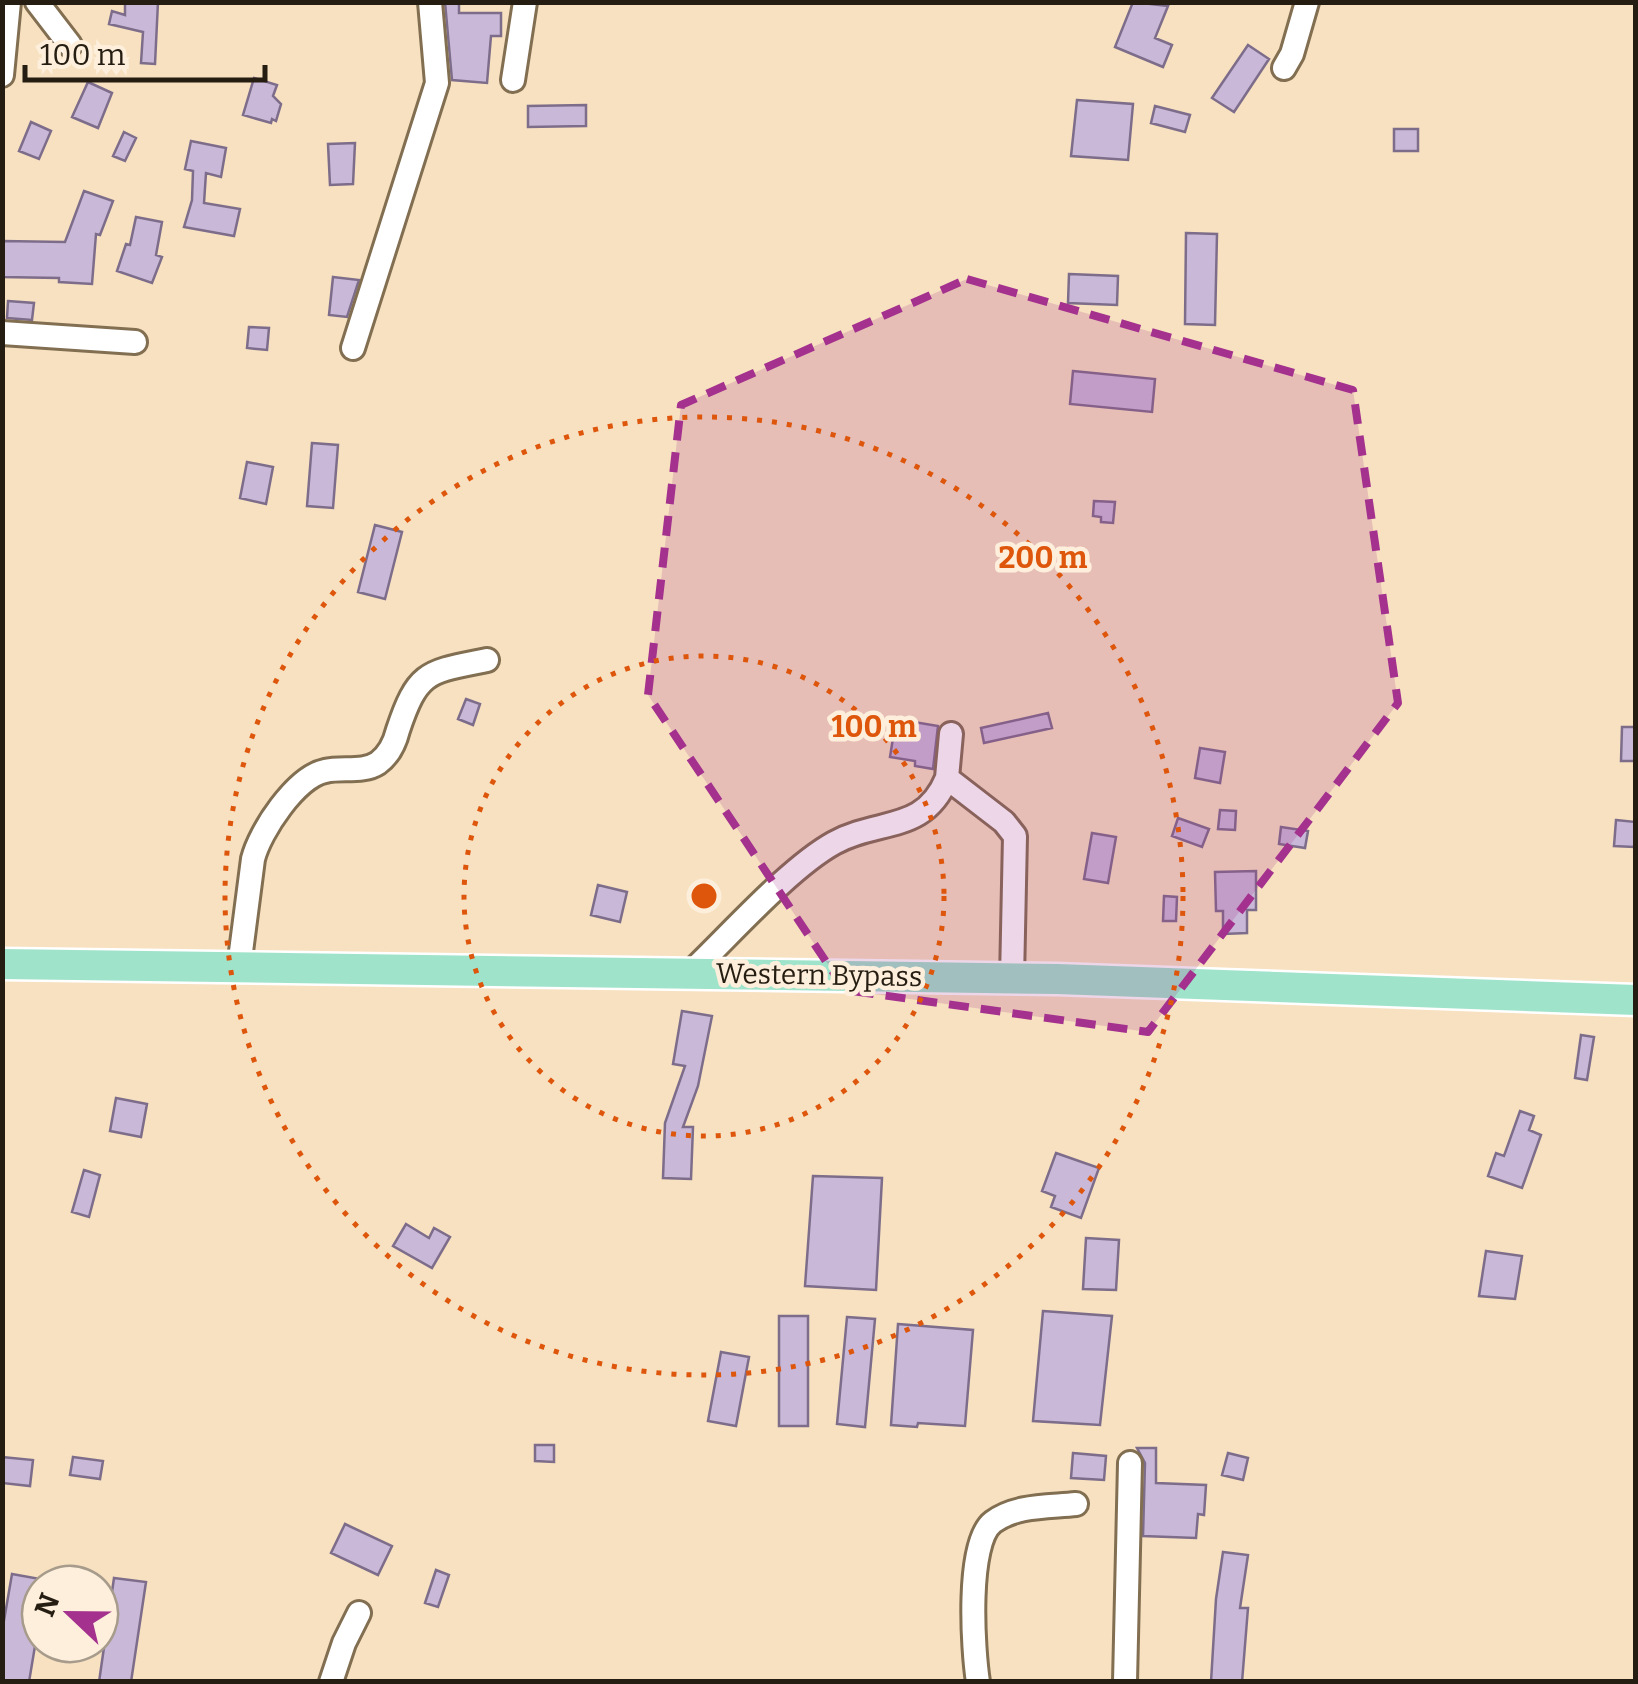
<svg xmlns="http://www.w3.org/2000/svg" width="1638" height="1684" font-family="Bitter,serif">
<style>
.building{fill:#cab8d8;stroke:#7d6d8a;stroke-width:2.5}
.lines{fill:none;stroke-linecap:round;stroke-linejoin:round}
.minor-casing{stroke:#826e51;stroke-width:28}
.major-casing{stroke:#fff;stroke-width:35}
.minor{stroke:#fff;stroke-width:22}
.major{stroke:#a0e3cb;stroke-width:30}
.marked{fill:#a3318d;fill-opacity:0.2;stroke:#a3318d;stroke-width:8;stroke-dasharray:20 12;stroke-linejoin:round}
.ring{fill:none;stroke:#de560c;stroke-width:5;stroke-dasharray:5 10}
.labels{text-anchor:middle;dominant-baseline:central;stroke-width:9;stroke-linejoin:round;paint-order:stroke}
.street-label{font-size:28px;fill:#251d11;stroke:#fdefdc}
.centre{fill:#de560c;stroke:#fdefdc;stroke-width:5}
.ring-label{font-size:30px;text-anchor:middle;font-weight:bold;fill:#de560c;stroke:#fdefdc;stroke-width:9;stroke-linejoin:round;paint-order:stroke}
</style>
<rect width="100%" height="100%" fill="#f7e1c1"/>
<!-- building -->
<path class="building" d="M125,2H158L155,64L141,63L143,32L109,24L112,11L125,15Z
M445,2H459V13H501V36H491L487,83L452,80Z
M1133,2L1168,6L1155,38L1172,45L1163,67L1115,47Z
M1248,45L1269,59L1234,112L1212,98Z
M254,78L277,85L273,96L281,104L276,121L272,119L271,123L243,115Z
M88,82L112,93L98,128L72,117Z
M1077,100L1133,104L1128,160L1071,156Z
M586,105V126L528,127V106Z
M1155,106L1190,115L1185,132L1151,123Z
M31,122L51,131L39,159L19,151Z
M1394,129H1418V151H1394Z
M124,132L136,138L125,161L113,156Z
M191,141L226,148L221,177L206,173L204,203L240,209L234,236L184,227L192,200L193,171L185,169Z
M355,143L353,184L330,185L328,144Z
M84,191L113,201L100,235L96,234L92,284L59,282V278L2,277L3,241L65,242Z
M136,217L162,222L156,255L162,257L152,283L117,271L126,244L130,245Z
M1186,233L1217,234L1215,325L1185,324Z
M1069,274L1118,276L1117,305L1068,303Z
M333,277L359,280L347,317L329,315Z
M8,301L34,303L32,320L7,318Z
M249,327L269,328L267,350L247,348Z
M1073,371L1155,379L1152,412L1070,404Z
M312,443L338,445L333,508L307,506Z
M247,462L273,467L266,504L240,498Z
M1094,501L1115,502L1113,523L1101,522V517L1093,516Z
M375,525L402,532L385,599L358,592Z
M466,699L480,704L473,725L458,719Z
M1048,713L1052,728L984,743L981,728Z
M896,719L938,726L933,769L915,766V761L890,757Z
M1622,727H1636V761H1621Z
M1200,748L1225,752L1220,783L1195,778Z
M1220,810L1236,811L1235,830L1218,829Z
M1178,818L1209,829L1202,847L1172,836Z
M1616,820L1636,822L1634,847L1614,846Z
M1281,827L1308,831L1305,848L1279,844Z
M1092,833L1116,837L1108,883L1084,879Z
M1256,871V910H1247V933L1223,934V911H1216L1215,872Z
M598,885L627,892L620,922L591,915Z
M1164,896L1177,897L1176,921H1163Z
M682,1011L712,1016L698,1086L683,1127H693L691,1179L663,1178L665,1123L685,1066L673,1064Z
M1581,1035L1594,1037L1587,1080L1575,1078Z
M116,1098L147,1104L141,1137L110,1131Z
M1520,1111L1534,1116L1529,1130L1541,1135L1522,1188L1488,1176L1496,1153L1504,1156Z
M1056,1153L1099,1168L1081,1218L1051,1207L1055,1196L1042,1191Z
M84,1170L100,1175L89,1217L72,1212Z
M813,1176L882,1178L876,1290L805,1286Z
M406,1224L429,1238L434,1228L450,1237L432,1268L393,1246Z
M1086,1238L1119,1240L1116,1290L1083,1289Z
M1486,1251L1522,1256L1515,1299L1479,1296Z
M1043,1311L1112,1316L1100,1425L1033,1421Z
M779,1316H808V1426H779Z
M847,1317L875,1319L865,1427L837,1424Z
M898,1324L973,1330L965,1426L918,1423L917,1427L891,1425Z
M721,1352L749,1357L736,1426L708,1421Z
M535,1445H554V1462L535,1461Z
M1137,1448H1156V1483L1206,1485L1204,1515L1198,1514L1196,1538L1143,1536L1145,1463Z
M1073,1453L1106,1456L1104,1480L1071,1478Z
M1228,1453L1248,1458L1243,1480L1222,1475Z
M2,1457L33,1460L30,1486L2,1483Z
M73,1457L103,1461L100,1479L70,1475Z
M345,1524L392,1546L378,1575L331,1553Z
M1223,1552L1248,1555L1240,1608H1248L1242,1682H1211L1216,1599Z
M436,1570L449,1575L438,1607L425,1603Z
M12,1574L40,1579V1616L29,1682H2V1632Z
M114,1578L146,1582L131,1682H99Z"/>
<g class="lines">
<defs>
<path id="minor" d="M37,2L70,45
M1284,68L1292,54L1307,2
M2,75L9,2
M513,80L525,2
M2,333L135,342
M353,348L437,83L430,2
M951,734L947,778L1004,822L1015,836L1012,979
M239,967L253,859C260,831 296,777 325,771C342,767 363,773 378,763C389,755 395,742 398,730C418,670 428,672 487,660
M691,972C730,935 789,868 834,843C879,818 924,834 947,778
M331,1682L344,1643L359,1613
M978,1682C973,1650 966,1542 993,1522C1016,1505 1048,1507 1076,1504
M1125,1682L1130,1463"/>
<path id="major" d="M2,964L1057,979L1636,1000"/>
</defs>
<!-- minor casing -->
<use href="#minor" class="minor-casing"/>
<!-- major casing -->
<use href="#major" class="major-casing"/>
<!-- minor -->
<use href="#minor" class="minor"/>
<!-- major -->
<use href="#major" class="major"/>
</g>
<!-- marked area -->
<path class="marked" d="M967,279L1353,390L1398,703L1148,1032L845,990L648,695L681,405Z"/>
<!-- distance rings -->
<g class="ring">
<circle cx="704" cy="896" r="240"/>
<circle cx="704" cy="896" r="479"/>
</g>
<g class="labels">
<!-- street labels -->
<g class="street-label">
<text transform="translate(819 975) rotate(1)">Western Bypass</text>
</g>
</g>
<circle cx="704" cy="896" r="15" class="centre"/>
<g class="ring-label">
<text x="1043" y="568">200 m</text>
<text x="874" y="737">100 m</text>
</g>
<!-- border -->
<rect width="1638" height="1684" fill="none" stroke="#251d11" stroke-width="10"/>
<!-- north arrow -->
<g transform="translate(70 1614) rotate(292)"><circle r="48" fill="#fdefdc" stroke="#a79b8b" stroke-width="2.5"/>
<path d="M0-8L18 38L0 25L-18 38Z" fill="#a3318d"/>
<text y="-15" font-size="28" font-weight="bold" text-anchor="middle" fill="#251d11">N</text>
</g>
<!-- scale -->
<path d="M25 65v15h240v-15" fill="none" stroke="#251d11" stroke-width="5"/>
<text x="40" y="65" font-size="30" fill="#251d11" stroke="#fdefdc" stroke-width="8" paint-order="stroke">100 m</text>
</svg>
